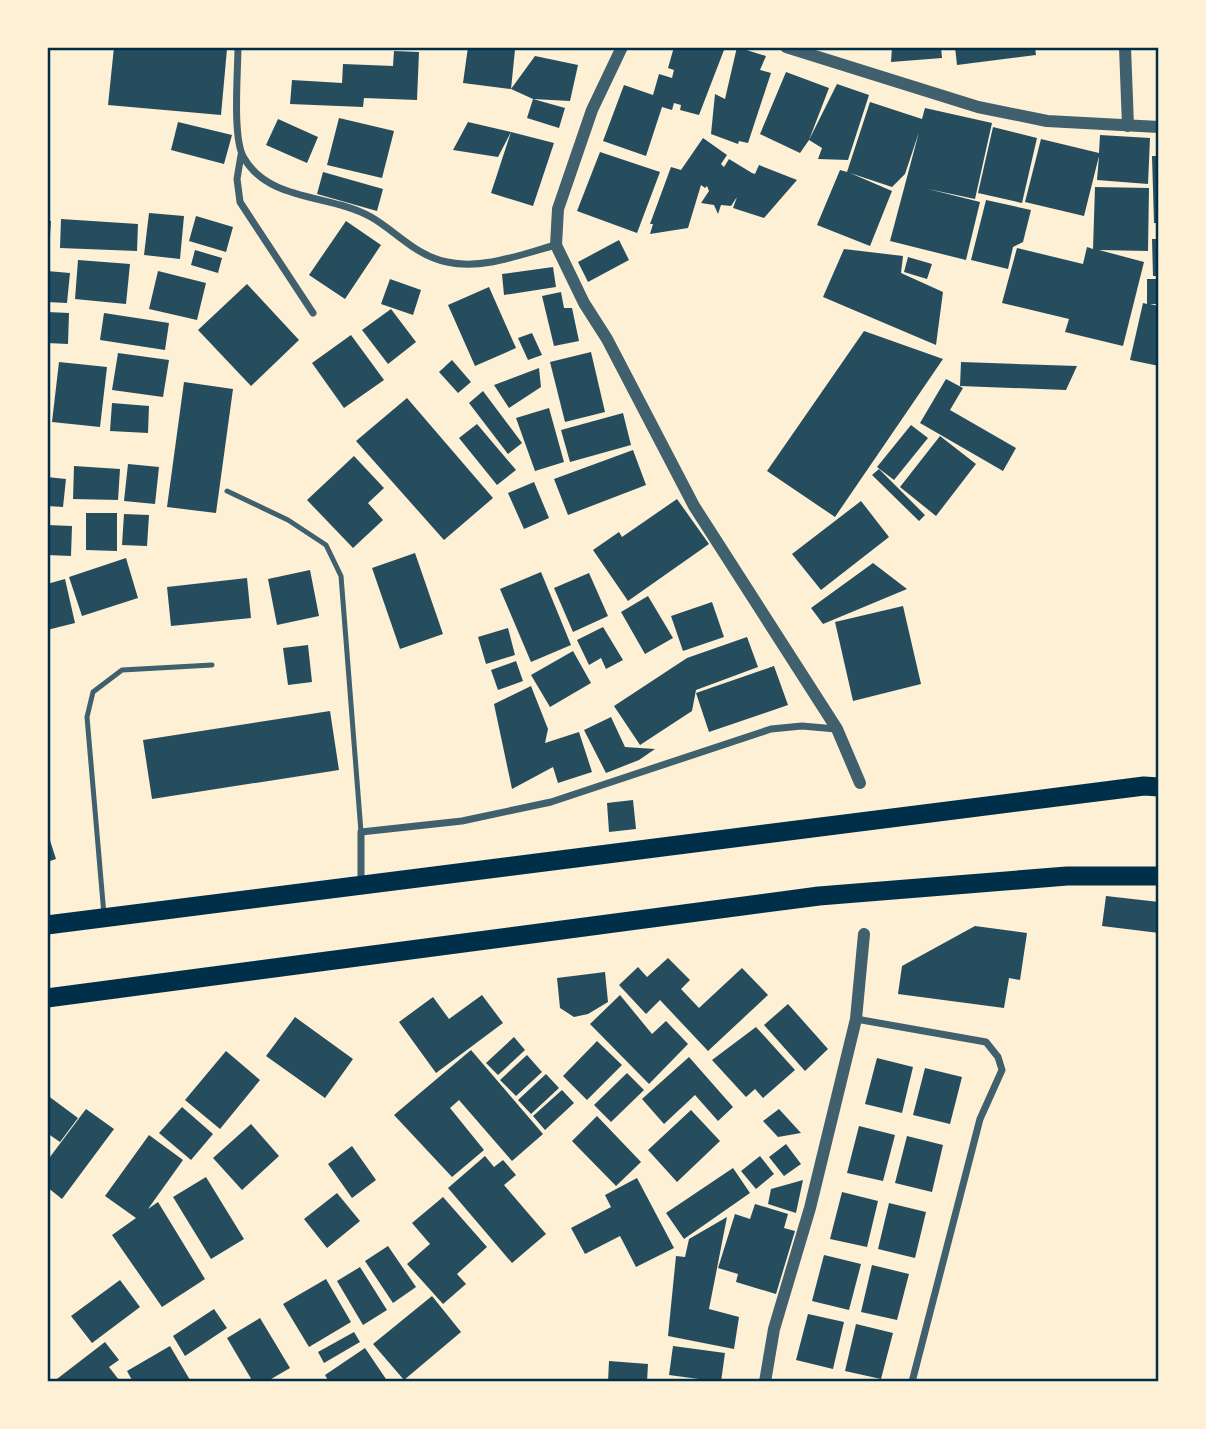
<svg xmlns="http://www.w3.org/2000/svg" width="1206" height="1429" font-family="'Roboto Condensed',sans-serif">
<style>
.building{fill:#264d5e}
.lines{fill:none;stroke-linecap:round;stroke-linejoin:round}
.service{stroke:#3f606c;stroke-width:5}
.minor{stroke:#3f606c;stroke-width:7}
.tertiary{stroke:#3f606c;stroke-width:12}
.trunk{stroke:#003049;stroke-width:19}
.neatline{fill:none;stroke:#003049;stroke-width:2.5}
</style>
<rect width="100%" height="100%" fill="#fdf0d5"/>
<!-- building -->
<path class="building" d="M114,47L227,49L221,115L108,105Z
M468,47L515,50L511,89L463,83Z
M674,47L724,50L699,115L680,110L681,105L674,103L672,110L662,107L646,156L603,141L624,85L653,95L659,74L672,78L674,70L668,68Z
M737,47L766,56L760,70L771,73L748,143L739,141L738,144L711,134L715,94L725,99Z
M892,47H941L942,58L891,62Z
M955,47H1035L1036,55L957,65Z
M394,51L419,52L417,100L364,98L363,107L290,104L292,80L342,83L343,64L393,66Z
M535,56L578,65L570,101L533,99L511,89Z
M786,72L829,88L809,140L837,84L869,95L848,160L818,159L822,148L809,140L800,153L760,134Z
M533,99L565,108L559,128L527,118Z
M870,102L922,119L925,108L992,123L975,199L928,189L980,202L966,260L890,241L919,132L905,174L892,187L850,173L892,191L870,246L817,225L840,170L847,172Z
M339,118L394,131L382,178L327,165Z
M278,119L318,137L307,163L266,145Z
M178,122L232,135L224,164L171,150Z
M468,122L511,132L498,157L453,150Z
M993,127L1037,138L1022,203L978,193Z
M511,132L554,143L533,206L491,193Z
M1100,135L1150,138L1148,184L1097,180L1099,156L1084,216L1025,202L1041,139L1099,153Z
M703,138L727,155L721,164L724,167L729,159L752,173L755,174L759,165L797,180L764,218L733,208L737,197L731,206L721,205L718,214L714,205L701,203L709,191L707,186L705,188L701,185L688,228L650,234L653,224H650L671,167L681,170Z
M600,152L660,172L637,233L577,211Z
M1152,156H1159V223H1154Z
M323,172L383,189L377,211L317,194Z
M1095,187L1149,188L1148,251L1099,250L1144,262L1123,346L1065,332L1069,319L1002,303L1017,248L1083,264L1087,247L1093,249Z
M986,200L1031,210L1023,242L1013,247L1008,269L971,260Z
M149,213L184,216L180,259L144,255Z
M196,216L233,227L226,252L189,241Z
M61,219L138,224L137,251L60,248Z
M47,221H51L49,251H47Z
M346,221L381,245L345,299L309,275Z
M1152,239H1159V276H1153Z
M619,240L629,260L588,282L578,262Z
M844,249L903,256L901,273L943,292L936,345L823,297Z
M195,250L222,258L218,273L191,265Z
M908,257L932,264L927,279L904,272Z
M78,260L130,264L126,304L75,299Z
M553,267L556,287L504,295L502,274Z
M47,271L70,273L67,303L47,302Z
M158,271L206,283L197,320L149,309Z
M390,279L421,290L413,315L381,304Z
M1147,279H1159V304H1150L1159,306V366L1130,360L1143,303L1147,304Z
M247,284L299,340L251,386L198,330Z
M489,287L516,348L475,366L448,305Z
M561,292L564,308H572L579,341L554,346L542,296Z
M391,309L416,342L388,364L362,330Z
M47,312L69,313L68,344L47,343Z
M104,313L169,323L165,350L100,340Z
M864,331L943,359L835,517L767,471Z
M532,333L542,355L528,360L518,338Z
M351,335L384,380L344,408L312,363Z
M591,352L605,412L565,422L550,362Z
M118,353L169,360L163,397L112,390Z
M452,360L471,382L458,393L439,372Z
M59,362L107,367L100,427L52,422Z
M961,362L1077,366L1066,390L960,386Z
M539,368L541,387L509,408L494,385Z
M946,379L963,388L950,410L1016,448L1003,471L920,423Z
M184,382L233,389L216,513L167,507Z
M483,391L522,443L508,454L469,403Z
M407,398L493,498L444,540L356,441Z
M112,403L149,406L148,433L110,431Z
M549,408L564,462L535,471L516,418Z
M623,413L631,445L570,462L561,430Z
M477,424L516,470L497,485L459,438Z
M911,425L928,438L894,480L877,467Z
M940,436L976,464L936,516L900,487Z
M633,450L646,485L568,515L554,479Z
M354,456L384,488L368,503L383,520L353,548L307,500Z
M128,464L159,467L155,504L124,501Z
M74,466L120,469L118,500L73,499Z
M879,469L925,515L919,521L872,475Z
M47,477L66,479L63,507L47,506Z
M534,482L549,518L524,529L508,493Z
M677,499L709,544L628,601L593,550L619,532L622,537Z
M861,501L889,537L821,590L792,554Z
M86,513H117V551L86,550Z
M124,514L149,515L147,546L122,545Z
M47,525L72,526L71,556L47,555Z
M415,553L443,634L400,649L372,568Z
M126,558L138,598L82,616L69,577Z
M873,563L907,589L823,624L811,608Z
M310,570L319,616L277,625L268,579Z
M541,572L571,645L531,662L500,589Z
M589,573L608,616L573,632L554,588Z
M247,578L251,618L171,626L167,587Z
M65,579L75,623L47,630V584Z
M648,596L673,638L645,654L621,612Z
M712,602L724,637L683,651L671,616Z
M903,606L921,684L853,701L835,622Z
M603,627L623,660L606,669L601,658L589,665L577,640Z
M508,628L515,655L486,664L478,637Z
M747,637L758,667L696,690L692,711L640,745L614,706L687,658Z
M308,645L312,682L288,685L283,648Z
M573,651L591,683L550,707L531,675Z
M516,661L523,681L498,690L491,670Z
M774,666L788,705L709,732L696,693Z
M531,686L548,729L545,743L579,732L592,772L558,783L553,767L512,789L494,704Z
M330,711L339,770L152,799L143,740Z
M611,717L625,747L655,749L639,760L606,773L584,730Z
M633,800L636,829L609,832L607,803Z
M47,831L56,859L47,862Z
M1106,896L1159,902V933L1102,926Z
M975,926L1027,933L1020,980L1009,978L1004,1008L898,994L902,966Z
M668,958L690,980L681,989L699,1008L742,968L768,995L708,1051L660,1000L646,1014L619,985L638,967L647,977Z
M605,972L608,1002L588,1014L574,1017L560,1008L557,978Z
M482,995L503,1023L436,1073L399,1022L433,997L449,1019Z
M620,995L652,1034L666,1021L688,1044L649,1084L590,1024Z
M788,1004L828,1049L805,1071L764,1025Z
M295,1017L353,1059L325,1098L266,1056Z
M756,1027L795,1070L763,1098L755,1089L746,1097L712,1060Z
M514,1037L525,1050L498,1075L486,1063Z
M597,1041L622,1065L587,1100L563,1076Z
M471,1050L543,1134L512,1161L459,1100L450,1108L484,1150L452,1177L394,1115Z
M226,1051L260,1080L220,1129L185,1100Z
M527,1055L542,1072L516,1096L500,1080Z
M689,1057L733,1107L718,1121L695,1095L664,1124L642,1099Z
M877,1058L913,1067L902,1113L865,1104Z
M925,1068L962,1077L950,1124L913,1115Z
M627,1073L644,1090L611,1122L594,1105Z
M546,1074L559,1088L531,1114L518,1100Z
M562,1090L574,1103L545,1130L533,1116Z
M47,1095L78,1118L60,1142L47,1133Z
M182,1107L213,1134L191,1160L159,1133Z
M86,1109L114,1129L62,1199L47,1187V1161Z
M779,1109L801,1133L778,1137L763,1121Z
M691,1110L720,1141L677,1182L648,1150Z
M597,1116L641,1162L616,1186L572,1141Z
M251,1124L279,1156L242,1190L213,1158Z
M859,1126L895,1135L883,1181L847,1173Z
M149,1135L183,1160L148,1209L158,1202L205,1279L162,1307L112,1235L136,1218L105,1196Z
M907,1136L943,1145L932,1192L895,1183Z
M786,1144L801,1164L784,1176L769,1157Z
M352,1146L376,1180L352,1198L328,1164Z
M485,1156L494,1167L503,1160L516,1175L504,1185L546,1234L512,1263L448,1188Z
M760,1156L774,1174L756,1189L741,1171Z
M733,1168L750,1193L684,1239L666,1213Z
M206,1177L244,1239L211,1259L173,1197Z
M637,1178L674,1248L636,1267L620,1236L585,1254L571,1228L611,1207L605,1195Z
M803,1180L796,1213L768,1204L771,1189Z
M842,1192L878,1201L867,1247L830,1239Z
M337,1193L360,1221L327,1248L304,1219Z
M443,1197L487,1247L457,1274L466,1284L443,1304L407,1264L430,1244L412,1223Z
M889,1203L926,1212L915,1258L878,1249Z
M755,1204L788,1214L784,1228L795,1231L776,1294L736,1282L738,1274L718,1268L735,1214L750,1219Z
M727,1217L709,1309L739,1317L734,1349L668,1336L676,1256L685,1257L689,1239Z
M388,1246L416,1287L393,1303L365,1261Z
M824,1255L861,1264L849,1310L812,1301Z
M872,1265L909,1274L897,1320L861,1312Z
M360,1267L387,1310L363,1325L337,1281Z
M326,1279L351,1322L309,1347L283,1304Z
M120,1280L140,1307L92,1343L71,1316Z
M432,1296L461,1332L404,1380L373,1344Z
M214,1309L227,1328L185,1356L173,1336Z
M808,1314L844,1322L833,1369L796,1360Z
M260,1318L290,1368L266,1382H253L227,1338Z
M856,1324L893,1333L881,1379L845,1371Z
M354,1332L360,1342L324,1363L318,1352Z
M105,1342L119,1360L109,1367L119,1380L53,1382Z
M170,1346L190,1380L133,1382L127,1371Z
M673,1346L725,1353L721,1382L669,1375Z
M365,1348L388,1382H329L325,1375Z
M609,1361L648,1364L647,1382H608Z"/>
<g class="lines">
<!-- service -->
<path class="service" d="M227,491L288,520L326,545L341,576L361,832
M104,915L87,717L93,692L122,670L212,665"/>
<!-- minor -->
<path class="minor" d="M238,47C238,71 232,139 244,158C269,202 331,194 371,217C397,232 416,256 447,262C483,270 522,254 556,245
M241,155L237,179L240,202L313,313
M361,884V832L462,821L551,802L771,729L802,726L836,729
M856,1019L986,1042L998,1057L1002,1070L980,1119L912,1382"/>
<!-- tertiary -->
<path class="tertiary" d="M622,47L592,110L558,209L556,245L584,303L607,339L694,506L837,729L860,783
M786,47L978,107L1047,121L1159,127
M1125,47L1128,126
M765,1382L774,1329L810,1208L856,1019L864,934"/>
<!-- trunk -->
<path class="trunk" d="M47,925L1144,786L1159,787
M47,998L819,896L1067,876H1159"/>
</g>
<!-- border -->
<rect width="1206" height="1429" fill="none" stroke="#fdf0d5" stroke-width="98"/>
<rect x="49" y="49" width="1108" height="1331" class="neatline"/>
</svg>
